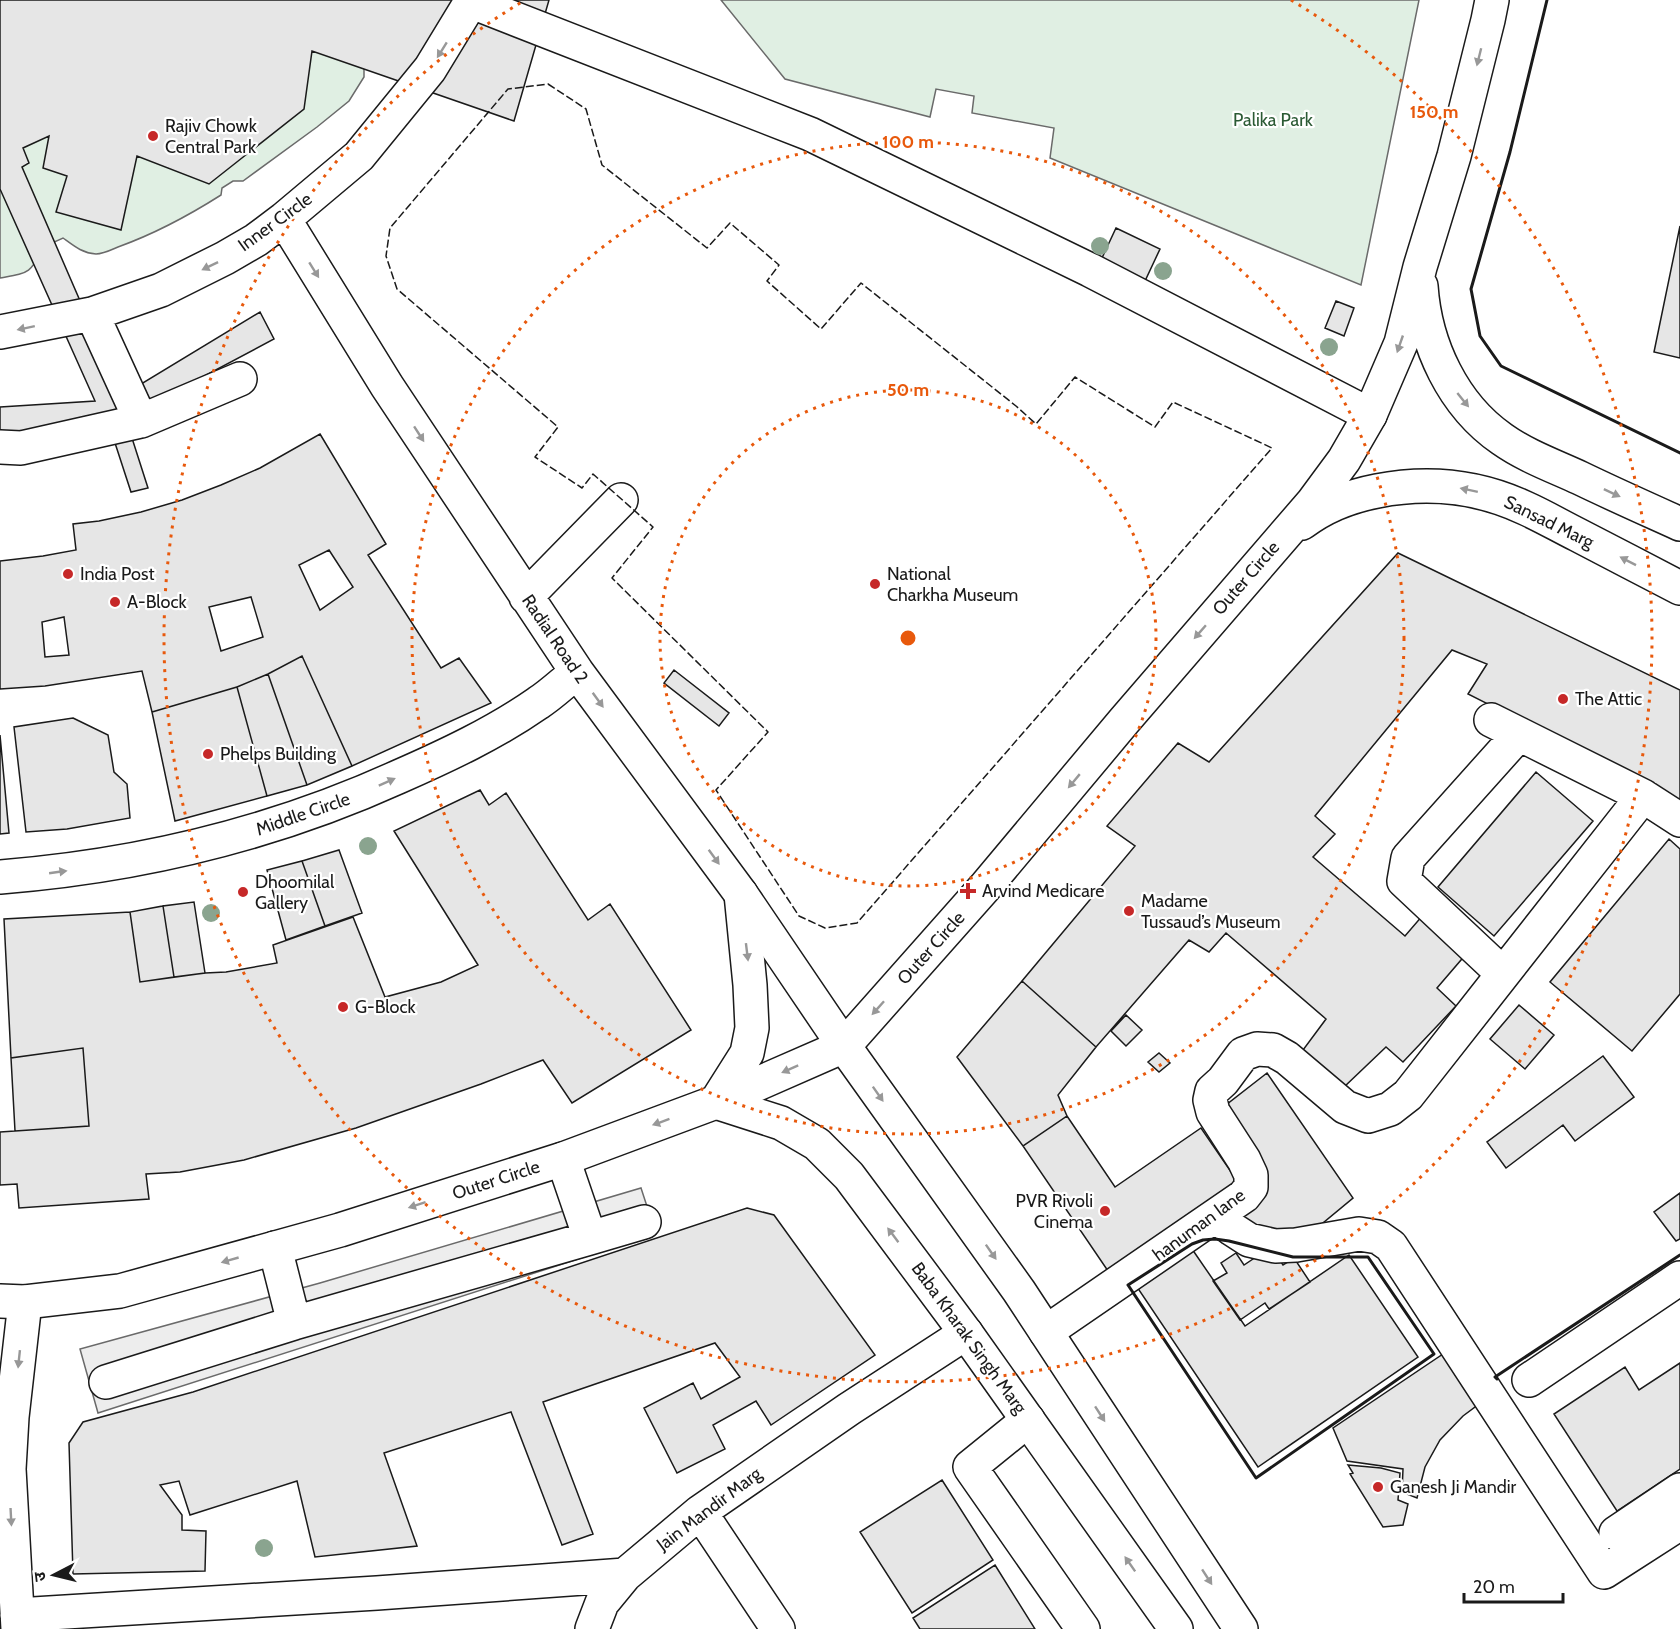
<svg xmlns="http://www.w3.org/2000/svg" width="1680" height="1629" font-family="Cabin,'Noto Sans Devanagari',sans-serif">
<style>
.green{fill:#e0efe3;stroke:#6a6a6a;stroke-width:1.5}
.parking{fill:#ededed;stroke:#6a6a6a;stroke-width:1.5}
.building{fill:#e6e6e6;stroke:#1a1a1a;stroke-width:1.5;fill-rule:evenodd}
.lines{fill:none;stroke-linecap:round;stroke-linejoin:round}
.minor-casing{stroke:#1a1a1a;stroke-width:36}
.major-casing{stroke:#1a1a1a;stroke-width:36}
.minor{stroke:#fff;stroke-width:33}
.major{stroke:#fff;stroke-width:33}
.fence{stroke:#1a1a1a;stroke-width:1.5;stroke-dasharray:8 3;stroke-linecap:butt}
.wall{stroke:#1a1a1a;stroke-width:3}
.tree{fill:#8aa48f}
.oneway{fill:#989898}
.ring{fill:none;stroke:#e8590c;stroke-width:3;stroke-dasharray:3 6}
.poi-dot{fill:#c62828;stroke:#fff;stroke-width:2}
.labels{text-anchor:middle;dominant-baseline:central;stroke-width:4.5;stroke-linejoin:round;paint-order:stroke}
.park-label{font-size:18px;fill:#2b5a34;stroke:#fff}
.poi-label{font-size:18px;fill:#1a1a1a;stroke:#fff;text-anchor:start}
.street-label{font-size:18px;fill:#1a1a1a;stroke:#fff}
.centre{fill:#e8590c;stroke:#fff;stroke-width:3}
.ring-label{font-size:18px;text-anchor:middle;font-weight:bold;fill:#e8590c;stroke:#fff;stroke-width:4.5;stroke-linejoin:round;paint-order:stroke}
</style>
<rect width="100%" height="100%" fill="#fff"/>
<!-- green -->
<path class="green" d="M0,0H409L364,67V77L349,101L317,127L243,181H233L222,188L221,195C188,216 154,234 118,247C111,250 103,254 96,254C82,253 74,246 63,238L43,247C31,274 28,273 0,278Z
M721,0H1419L1361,285L1050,158L1054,128L972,113L974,96L936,89L930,117L785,79Z"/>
<!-- parking -->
<path class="parking" d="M641,1188L656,1234L98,1413L80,1349L320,1283Z"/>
<!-- building -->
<path class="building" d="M0,0H549L514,121L312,51L304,109L209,184L137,156L121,230L56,212L67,176L43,168L49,136L23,148L29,163L22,167L117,386L133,389L260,312L274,339L142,409L131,435L148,488L131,492L115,443L0,434V407L95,401L0,189Z
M1680,226V358L1654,352Z
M1116,228L1160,249L1145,281L1101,260Z
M1336,301L1354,308L1344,336L1325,328Z
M320,434L386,544L368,555L441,668L459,658L491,703L352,766L302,656L268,674L237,687L152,712L142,671L45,686L0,689V561L43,556L76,550L73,524L99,521L141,512L182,500L221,485L260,468ZM329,550L353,587L320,610L299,565ZM251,597L263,637L221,651L209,607ZM64,617L69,655L45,657L42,622Z
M1398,553L1680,690V801L1468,694L1487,664L1452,650L1315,816L1335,834L1313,857L1405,936L1423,915L1467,953L1437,988L1456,1006L1403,1062L1386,1047L1344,1087L1300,1054L1326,1019L1226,933L1209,952L1189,940L1096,1047L1022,981L1135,846L1107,826L1178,743L1209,762Z
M302,656L352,766L307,785L268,674Z
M674,670L729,713L719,726L664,683Z
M268,674L307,785L267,796L237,687Z
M237,687L267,796L175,821L152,712Z
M73,718L108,735L114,772L127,784L130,818L67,829L26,832L14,727Z
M0,735L9,833L0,834Z
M1536,772L1593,821L1494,936L1438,887Z
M480,790L489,805L506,793L588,920L610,904L691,1030L572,1103L543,1060L481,1084L356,1128L244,1160L180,1172L146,1174L149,1199L19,1208L17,1184L0,1185V1132L89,1126L83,1048L11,1058L4,919L130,912L140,982L205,973L226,972L277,963L273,945L353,917L385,997L441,982L478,965L394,831Z
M1669,839L1680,849V994L1632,1051L1550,982Z
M339,850L362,913L325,926L302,861Z
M302,861L325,926L286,940L267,870Z
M194,902L205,973L174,977L163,906Z
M163,906L174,977L140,982L130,912Z
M1022,981L1096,1047L1058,1095L1067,1116L1023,1146L957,1057Z
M1519,1005L1554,1035L1525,1069L1490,1039Z
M1126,1015L1142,1030L1126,1046L1111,1031Z
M83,1048L89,1126L15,1131L11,1058Z
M1159,1053L1170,1063L1159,1072L1148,1062Z
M1603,1056L1634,1097L1575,1141L1563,1125L1506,1168L1487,1142Z
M1267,1073L1353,1198L1318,1227L1265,1238L1223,1207L1261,1173L1217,1112Z
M1067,1116L1115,1187L1201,1128L1238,1182L1108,1271L1023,1146Z
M1680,1193V1239L1676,1241L1654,1212Z
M747,1208L774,1215L875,1355L771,1425L756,1401L713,1425L725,1449L677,1473L644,1408L693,1383L701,1399L740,1377L715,1343L543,1402L593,1534L562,1545L511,1412L384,1453L417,1546L315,1557L297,1481L190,1515L179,1481L160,1485L182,1515V1530L206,1531L205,1571L73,1574L69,1443L83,1422L193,1392Z
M1192,1249L1245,1326L1349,1255L1418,1357L1258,1467L1137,1287Z
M1265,1251L1275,1253L1283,1265L1294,1258L1310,1282L1269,1309L1265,1303L1240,1320L1213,1281L1227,1273L1221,1263L1236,1253L1244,1265Z
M1449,1350L1483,1401L1463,1416L1440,1440L1425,1467L1417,1498L1402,1492L1403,1469L1347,1461L1333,1428Z
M1680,1363V1469L1617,1511L1554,1414L1625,1367L1639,1390Z
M1348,1465L1381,1468L1400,1473L1398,1500L1408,1504L1403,1525L1383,1527L1350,1474L1353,1473Z
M942,1480L993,1560L912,1613L860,1532Z
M995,1565L1035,1629H920L913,1618Z"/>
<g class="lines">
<defs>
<path id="minor" d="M472,2L810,134L1090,270L1370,415
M284,219L387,386L577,672L741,894L844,1046
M0,332L92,314L161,290L225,258L256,240L284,219L359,156L430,69L472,0
M141,421L240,379
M0,447L21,448L141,421L92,314
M526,597L621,500
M1491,720L1643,796L1680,820
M0,877C139,866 270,835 398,777C446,756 495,733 538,703C552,694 564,682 577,672
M1503,974L1404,881L1408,858L1519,734
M563,1159L590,1238
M1215,1216L1232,1229L1249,1240L1275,1246L1296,1245L1359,1234L1378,1237L1391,1246L1604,1572L1680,1523
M275,1248L294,1323L590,1238L644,1222
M1046,1332L1244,1196L1251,1187V1175L1244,1160L1213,1112L1210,1100L1212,1091L1223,1081L1243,1054L1257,1049L1273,1050L1287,1058L1345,1107L1368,1116L1390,1109L1408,1095L1643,796
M1529,1380L1680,1278
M106,1382L294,1323
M1028,1420L970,1467L1083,1629
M700,1512L778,1629
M1616,1533L1680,1490
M17,1615L377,1593L625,1575
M18,1629L9,1469L12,1417L25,1302
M592,1629L602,1603L625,1575L700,1512L849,1409L966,1333"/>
<path id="major" d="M1421,286C1425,345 1453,405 1502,439C1526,456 1554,466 1580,478C1613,494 1647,509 1680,524
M1302,523C1323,507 1351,496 1377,491C1428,481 1478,486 1525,508C1543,516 1560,526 1578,535C1612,553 1646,570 1680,588
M844,1046L1019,1291L1241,1629
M716,1102L781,1123L817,1144L849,1176L966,1333L1176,1629
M716,1102L747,1053L752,1028L750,985L741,894
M0,1301L25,1302L120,1291L340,1230L563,1159L716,1102L844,1046L985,887L1124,721L1313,502L1344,460L1370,415L1401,343L1420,267L1454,156L1488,20L1492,0"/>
</defs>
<!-- minor casing -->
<use href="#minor" class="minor-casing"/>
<!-- major casing -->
<use href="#major" class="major-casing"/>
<!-- minor -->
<use href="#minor" class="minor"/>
<!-- major -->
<use href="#major" class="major"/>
<!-- fence -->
<path class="fence" d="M548,84L586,109L602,165L707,248L730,223L779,265L767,281L821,329L861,283L1016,406L1036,424L1075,377L1155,427L1173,402L1272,448L857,923L825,928L799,916L716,790L768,732L612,578L653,527L593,474L582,488L535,457L558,427L397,289L386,256L390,228L508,89Z"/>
<!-- wall -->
<path class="wall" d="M1547,0L1510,152L1471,289L1480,336L1501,366L1680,453
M1215,1239L1229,1241L1293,1257H1368L1434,1354L1256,1478L1128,1285L1192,1244L1203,1240Z
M1497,1379L1495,1377L1680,1255"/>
</g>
<!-- trees -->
<g class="tree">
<circle cx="1100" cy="246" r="9"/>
<circle cx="1163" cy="271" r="9"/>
<circle cx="1329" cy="347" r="9"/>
<circle cx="368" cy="846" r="9"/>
<circle cx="211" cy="913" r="9"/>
<circle cx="264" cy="1548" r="9"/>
</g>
<!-- one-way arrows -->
<defs><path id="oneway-solid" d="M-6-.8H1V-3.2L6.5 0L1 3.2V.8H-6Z" transform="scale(1.5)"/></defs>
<g class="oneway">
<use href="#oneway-solid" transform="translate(442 50) rotate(122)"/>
<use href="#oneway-solid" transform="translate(1479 57) rotate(104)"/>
<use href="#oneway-solid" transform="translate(210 266) rotate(154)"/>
<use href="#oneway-solid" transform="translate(314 270) rotate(58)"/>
<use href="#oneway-solid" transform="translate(26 328) rotate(168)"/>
<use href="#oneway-solid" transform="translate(1400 344) rotate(109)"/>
<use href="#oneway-solid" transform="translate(1463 400) rotate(51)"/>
<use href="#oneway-solid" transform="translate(419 434) rotate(57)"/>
<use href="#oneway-solid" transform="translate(1469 490) rotate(-168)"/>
<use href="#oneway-solid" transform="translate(1612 493) rotate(25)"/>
<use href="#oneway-solid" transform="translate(1628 561) rotate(-153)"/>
<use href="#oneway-solid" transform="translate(1200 632) rotate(131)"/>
<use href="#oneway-solid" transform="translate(598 700) rotate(54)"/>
<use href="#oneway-solid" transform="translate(1074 781) rotate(130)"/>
<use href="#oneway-solid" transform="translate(387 782) rotate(-24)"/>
<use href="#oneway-solid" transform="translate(714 857) rotate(54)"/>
<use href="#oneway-solid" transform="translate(58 872) rotate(-8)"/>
<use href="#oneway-solid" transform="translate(747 952) rotate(83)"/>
<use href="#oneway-solid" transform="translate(878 1008) rotate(132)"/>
<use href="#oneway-solid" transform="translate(790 1069) rotate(156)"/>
<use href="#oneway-solid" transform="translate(878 1094) rotate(55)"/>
<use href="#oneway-solid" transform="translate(661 1122) rotate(160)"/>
<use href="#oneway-solid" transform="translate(417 1205) rotate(162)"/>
<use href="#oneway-solid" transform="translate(893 1235) rotate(-127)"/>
<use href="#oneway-solid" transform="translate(991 1252) rotate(55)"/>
<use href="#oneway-solid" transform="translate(230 1260) rotate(164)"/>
<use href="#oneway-solid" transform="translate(19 1359) rotate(96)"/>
<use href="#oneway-solid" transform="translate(1100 1414) rotate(57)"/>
<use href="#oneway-solid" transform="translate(11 1517) rotate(87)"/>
<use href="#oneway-solid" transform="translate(1130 1564) rotate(-125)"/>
<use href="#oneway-solid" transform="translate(1207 1577) rotate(57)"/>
</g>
<!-- distance rings -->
<g class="ring">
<circle cx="908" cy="638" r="248"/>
<circle cx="908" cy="638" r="496"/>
<path d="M1291 0A744 744 0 1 1 525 0"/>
</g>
<!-- markers -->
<g class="poi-dot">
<circle cx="153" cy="136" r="6"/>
<circle cx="68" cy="574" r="6"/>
<circle cx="875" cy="584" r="6"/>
<circle cx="115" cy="602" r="6"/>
<circle cx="1563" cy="699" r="6"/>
<circle cx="208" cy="754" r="6"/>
<path d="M965 882h6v6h6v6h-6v6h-6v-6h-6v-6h6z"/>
<circle cx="243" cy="892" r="6"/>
<circle cx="1129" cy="911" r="6"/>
<circle cx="343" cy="1007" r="6"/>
<circle cx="1105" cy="1211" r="6"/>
<circle cx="1378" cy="1487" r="6"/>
</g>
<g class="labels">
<!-- park labels -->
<g class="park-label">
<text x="1273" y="120">Palika Park</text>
</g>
<!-- poi labels -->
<g class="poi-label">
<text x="165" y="126">Rajiv Chowk<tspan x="165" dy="21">Central Park</tspan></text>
<text x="80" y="574">India Post</text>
<text x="887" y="574">National<tspan x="887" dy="21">Charkha Museum</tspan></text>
<text x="127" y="602">A-Block</text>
<text x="1575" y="699">The Attic</text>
<text x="220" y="754">Phelps Building</text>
<text x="255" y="882">Dhoomilal<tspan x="255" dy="21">Gallery</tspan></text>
<text x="982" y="891">Arvind Medicare</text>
<text x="1141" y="901">Madame<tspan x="1141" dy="21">Tussaud’s Museum</tspan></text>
<text x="355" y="1007">G-Block</text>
<text x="1093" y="1201" text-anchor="end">PVR Rivoli<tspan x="1093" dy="21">Cinema</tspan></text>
<text x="1390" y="1487">Ganesh Ji Mandir</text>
</g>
<!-- street labels -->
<g class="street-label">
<text transform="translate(275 222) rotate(-36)">Inner Circle</text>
<text transform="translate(1549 522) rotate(26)">Sansad Marg</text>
<text transform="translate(1246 578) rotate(-49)">Outer Circle</text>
<text transform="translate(555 639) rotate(56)">Radial Road 2</text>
<text transform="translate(303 814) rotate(-19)">Middle Circle</text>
<text transform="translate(931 948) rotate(-48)">Outer Circle</text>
<text transform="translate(496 1180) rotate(-18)">Outer Circle</text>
<text transform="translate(1199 1225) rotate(-36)">hanuman lane</text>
<text transform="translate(969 1338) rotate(54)">Baba Kharak Singh Marg</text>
<text transform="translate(709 1509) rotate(-37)">Jain Mandir Marg</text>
</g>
</g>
<circle cx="908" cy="638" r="9" class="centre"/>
<g class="ring-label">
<text x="1434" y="118">150 m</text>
<text x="908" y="148">100 m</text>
<text x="908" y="396">50 m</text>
</g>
<!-- north arrow -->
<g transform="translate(54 1575) rotate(263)" stroke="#ffffff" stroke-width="4.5" paint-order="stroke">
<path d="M0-4.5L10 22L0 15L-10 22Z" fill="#1a1a1a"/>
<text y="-9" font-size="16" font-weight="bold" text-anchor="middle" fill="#1a1a1a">उ</text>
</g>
<!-- scale -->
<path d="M1464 1593v9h99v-9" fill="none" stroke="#1a1a1a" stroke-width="3"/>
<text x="1473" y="1593" font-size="18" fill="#1a1a1a" stroke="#ffffff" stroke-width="4.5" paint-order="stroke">20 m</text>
</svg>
